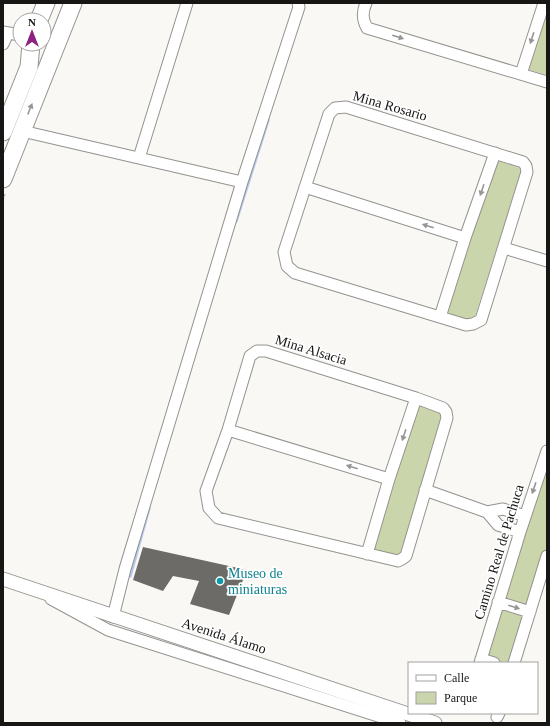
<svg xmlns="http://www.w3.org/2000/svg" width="550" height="726" font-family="Georgia,serif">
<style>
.green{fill:#cad5ab}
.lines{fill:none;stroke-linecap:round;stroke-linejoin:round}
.stream{stroke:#b4caf2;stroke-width:3.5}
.building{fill:#6c6b67}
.minor-casing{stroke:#94938f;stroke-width:13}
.tertiary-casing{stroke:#94938f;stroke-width:15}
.primary-casing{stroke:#94938f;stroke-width:19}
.path{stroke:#b2b1ae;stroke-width:2;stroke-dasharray:2 2;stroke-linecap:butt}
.minor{stroke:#fff;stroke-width:11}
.tertiary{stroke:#fff;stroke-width:13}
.primary{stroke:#fff;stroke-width:17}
.oneway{fill:#979696}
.culture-dot{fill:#0f9aa8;stroke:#fff;stroke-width:1.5}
.labels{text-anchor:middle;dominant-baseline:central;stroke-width:3.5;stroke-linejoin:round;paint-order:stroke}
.street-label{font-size:14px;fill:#171615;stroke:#fff}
.culture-label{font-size:14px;fill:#0d838f;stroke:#fff;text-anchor:start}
</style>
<rect width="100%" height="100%" fill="#f9f8f4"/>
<!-- green -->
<path class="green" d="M547,5V75L527,69Z
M496,160L522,169L473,323L446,314Z
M418,403L444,415L401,556L372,549Z
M547,451V556L514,663H480Z"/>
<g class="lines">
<!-- stream -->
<path class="stream" d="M236,221L268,120
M130,576L149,508"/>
</g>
<!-- building -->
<path class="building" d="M143,547L247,570L229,615L190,604L199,581L173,576L163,591L133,580Z"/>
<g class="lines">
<defs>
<path id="minor" d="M366,3C362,12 362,19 367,28L547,82
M3,32L20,35
M3,44L8,33
M521,74L544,3
M346,107L523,162L526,166L527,172L481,320L473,324L466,325L295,273L287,266L284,252L329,114L335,108Z
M22,131L242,182
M139,158L187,3
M305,187L465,238
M504,248L547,261
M440,317L465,238L495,153
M257,351H266L416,398L443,408L446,412L447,418L406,556L402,559L398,561L218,518L209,508L206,491L228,430L250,356Z
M228,430L389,479
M425,490L487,512
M520,532L498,525L487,512L503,509L525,516
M367,554L389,479L416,398
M51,599L108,630L400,723
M498,602L530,612
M113,617L125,569L242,182L299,7L298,3
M481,659L494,663
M480,663L520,532L547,451
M514,663L547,556
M497,717L499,713"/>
<path id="tertiary" d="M3,579L435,723"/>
<path id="primary" d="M39,20L46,3
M3,132L29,67L31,44
M3,179L73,3"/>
</defs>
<!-- minor casing -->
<use href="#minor" class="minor-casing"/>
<!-- tertiary casing -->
<use href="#tertiary" class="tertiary-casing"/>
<!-- primary casing -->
<use href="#primary" class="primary-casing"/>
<!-- path -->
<path class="path" d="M3,200L5,193"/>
<!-- minor -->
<use href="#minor" class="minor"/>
<!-- tertiary -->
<use href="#tertiary" class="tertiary"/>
<!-- primary -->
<use href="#primary" class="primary"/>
</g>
<!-- one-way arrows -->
<defs><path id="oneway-solid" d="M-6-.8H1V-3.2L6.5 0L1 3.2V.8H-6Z"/></defs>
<g class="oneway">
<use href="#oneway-solid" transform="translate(398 37) rotate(17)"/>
<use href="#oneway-solid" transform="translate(532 38) rotate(108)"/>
<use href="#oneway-solid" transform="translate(30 109) rotate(-68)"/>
<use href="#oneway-solid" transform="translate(482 190) rotate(109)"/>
<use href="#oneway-solid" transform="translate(428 226) rotate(-162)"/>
<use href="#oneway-solid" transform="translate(404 435) rotate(108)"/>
<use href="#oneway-solid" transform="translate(352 467) rotate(-163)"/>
<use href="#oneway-solid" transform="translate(534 488) rotate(109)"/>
<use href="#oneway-solid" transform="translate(514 607) rotate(17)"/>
</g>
<!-- markers -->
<circle class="culture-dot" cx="220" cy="581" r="4"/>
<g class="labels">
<!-- street labels -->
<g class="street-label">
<text transform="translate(390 106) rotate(16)">Mina Rosario</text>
<text transform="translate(311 350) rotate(17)">Mina Alsacia</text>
<text transform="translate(499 552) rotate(-73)">Camino Real de Pachuca</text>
<text transform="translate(224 636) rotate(18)">Avenida Álamo</text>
</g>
<!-- culture labels -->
<g class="culture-label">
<text x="228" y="573">Museo de<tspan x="228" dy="16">miniaturas</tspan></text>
</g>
</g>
<!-- border -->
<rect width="550" height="726" fill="none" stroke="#171615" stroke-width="8"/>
<!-- legend -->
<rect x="408" y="662" width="130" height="52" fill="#ffffff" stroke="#a2a2a1"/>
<rect x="416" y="675" width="20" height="6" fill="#ffffff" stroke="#a2a2a1"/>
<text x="444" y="682" font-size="12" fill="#171615">Calle</text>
<rect x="416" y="692" width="20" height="12" fill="#cad5ab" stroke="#a2a2a1"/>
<text x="444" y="702" font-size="12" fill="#171615">Parque</text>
<!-- north arrow -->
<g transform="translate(32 32)"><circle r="19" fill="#ffffff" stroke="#a2a2a1"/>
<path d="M0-3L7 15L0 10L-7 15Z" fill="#8e2185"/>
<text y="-6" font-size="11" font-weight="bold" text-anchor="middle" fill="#171615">N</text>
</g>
</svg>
